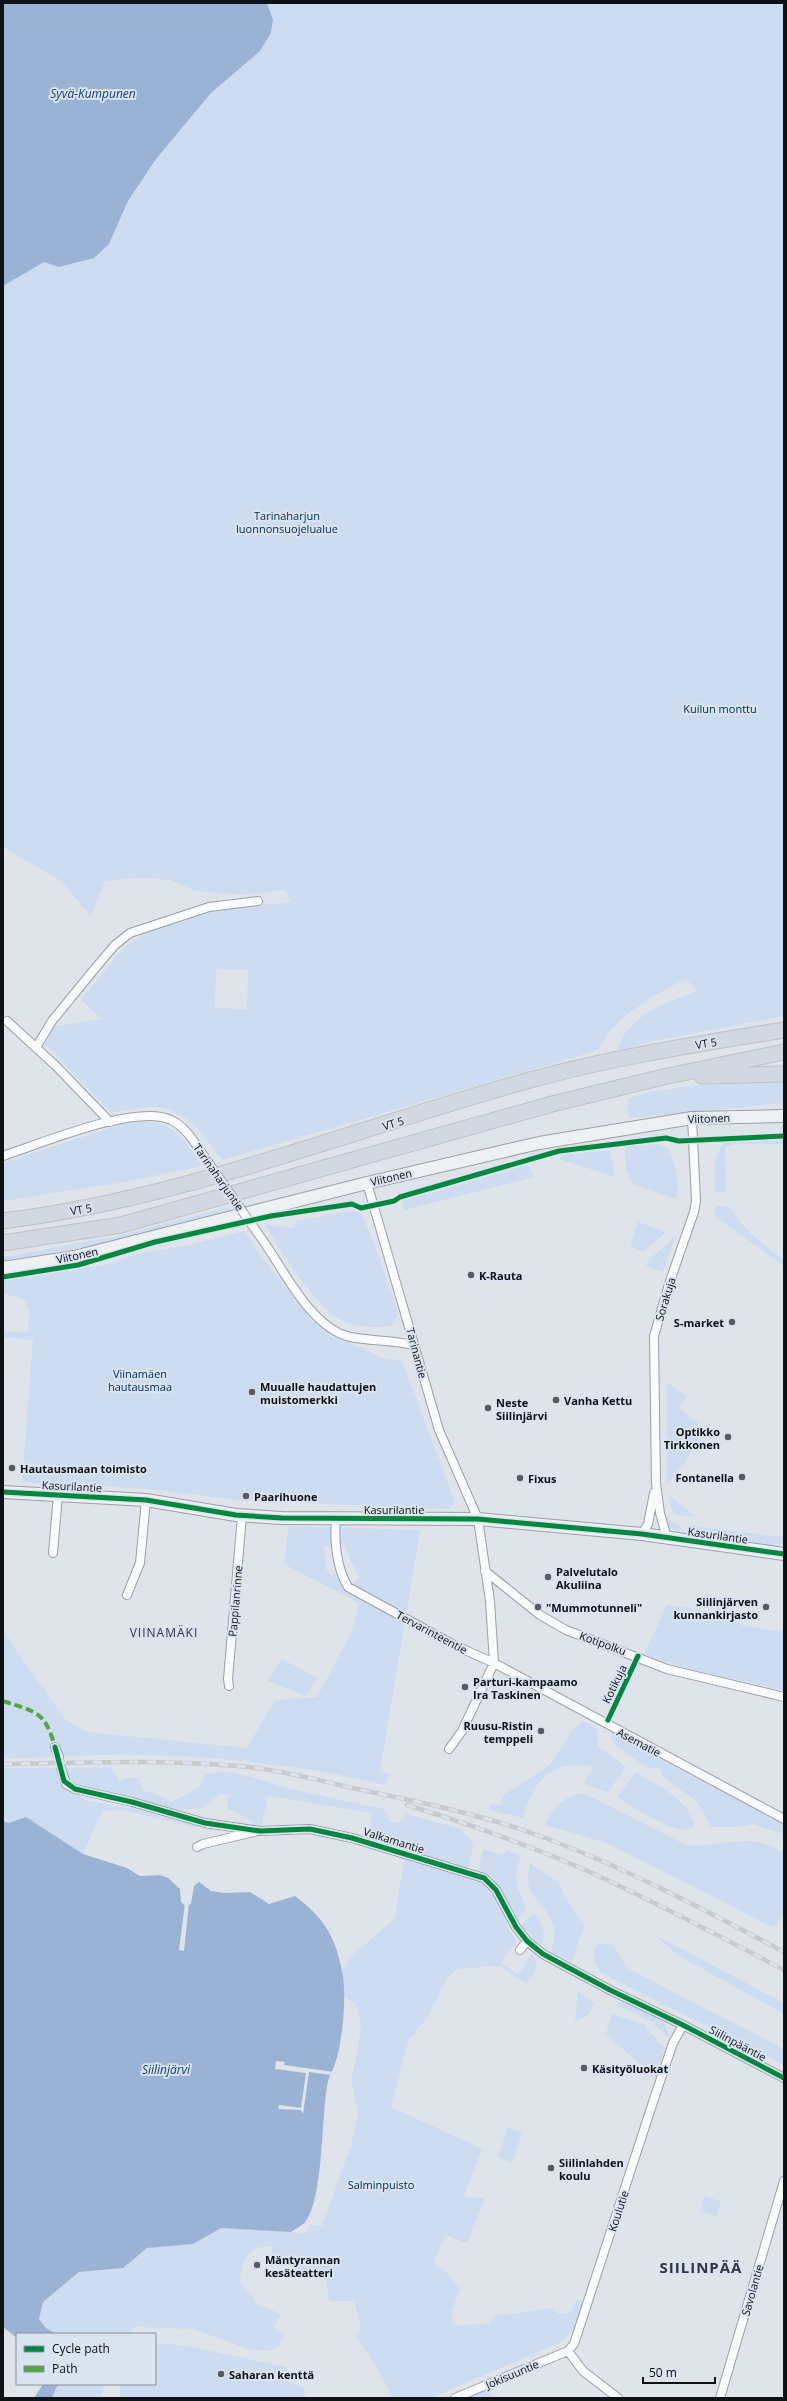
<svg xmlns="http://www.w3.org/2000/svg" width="787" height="2401" font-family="'Open Sans',sans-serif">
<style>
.green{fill:#cddcf0;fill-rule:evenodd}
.water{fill:#9ab3d5}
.pier{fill:#dfe4eb}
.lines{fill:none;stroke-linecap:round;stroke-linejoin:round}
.street-casing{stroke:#9c9fa5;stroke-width:10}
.secondary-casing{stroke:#9c9fa5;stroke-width:14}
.highway-casing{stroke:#bfc1c4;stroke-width:17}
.street{stroke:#fafbfc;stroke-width:8}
.secondary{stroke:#eef1f4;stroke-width:12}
.highway{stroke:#d1d8e1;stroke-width:15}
.rail-casing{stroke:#cacacc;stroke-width:4.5}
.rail{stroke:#dae3f0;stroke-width:3;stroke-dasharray:9;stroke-linecap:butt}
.street-bridge-casing{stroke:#9c9fa5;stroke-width:10;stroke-linecap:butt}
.street-bridge{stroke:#fafbfc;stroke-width:8}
.quiet{stroke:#51a842;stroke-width:4;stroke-dasharray:8 4;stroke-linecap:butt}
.cycleway-casing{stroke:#dae3f0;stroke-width:8}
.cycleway{stroke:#00873e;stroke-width:5}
.poi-dot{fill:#575b60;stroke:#dae3f0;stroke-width:1.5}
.labels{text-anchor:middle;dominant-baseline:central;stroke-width:4;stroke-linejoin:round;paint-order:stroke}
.park-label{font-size:11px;fill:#002d63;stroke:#dae3f0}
.street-label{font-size:11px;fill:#0e1115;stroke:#dae3f0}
.poi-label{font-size:11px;font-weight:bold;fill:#0e1115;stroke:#dae3f0;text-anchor:start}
.water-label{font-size:12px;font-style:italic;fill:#133e76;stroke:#dae3f0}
.neighbourhood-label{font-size:12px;letter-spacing:1px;fill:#2f3640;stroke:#dae3f0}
.district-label{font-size:15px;font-weight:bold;letter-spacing:1px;fill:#2f3640;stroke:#dae3f0}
</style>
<rect width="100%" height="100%" fill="#dfe4eb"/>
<!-- green -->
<path class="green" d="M267,3H784V1016L648,1042L618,1051C624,1016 668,1003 697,991L686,979C659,991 608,1021 599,1050L222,1160C203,1135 186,1107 151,1107C138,1107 124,1111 111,1113L45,1044L55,1026L102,1019L81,1000L117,955L129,944L160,923L209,907L291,903L285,890L242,895L195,891L171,880L139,878L105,881L91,916L61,881L3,847V286L44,262L59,267L75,262L109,244L128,201L156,159L211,93L260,51L271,33L273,21ZM216,969L248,970L247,1009L215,1008Z
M784,1080V1103L629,1118L627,1099C677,1083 732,1082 784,1080Z
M131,1121C173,1120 180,1133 202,1166L125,1182L3,1201V1163Z
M784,1139V1144H736L725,1147L726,1191L715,1193C715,1175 712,1155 725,1142Z
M658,1144L668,1147C674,1164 681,1181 676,1199L633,1184C626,1174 624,1159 625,1147Z
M610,1150L615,1177L559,1159L561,1155Z
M528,1165L534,1177L404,1210L403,1201Z
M716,1206L730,1207C743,1229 763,1244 784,1260V1266L716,1217L714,1210Z
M229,1207L231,1211L102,1244L3,1261V1257L117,1236Z
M349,1211L361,1213L373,1240L397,1310L396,1319L392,1326C374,1328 352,1328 336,1317C309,1298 283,1253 265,1225L294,1228L296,1221Z
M638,1222L666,1232L643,1252L630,1246Z
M245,1231L259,1253L312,1321L330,1336L368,1350L381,1358L402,1361L455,1502L449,1509L236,1500L149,1489L22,1482L33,1340L3,1337V1331L28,1332L29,1313L26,1302L19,1297L3,1294V1281L105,1265L138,1254L192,1244Z
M675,1236L663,1272L646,1266L649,1260Z
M667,1382L687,1397L679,1408L699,1423L693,1432L701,1438L674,1477L667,1483Z
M669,1495L696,1517L677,1515L671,1508Z
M665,1517L676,1524L681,1525L680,1533L670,1527Z
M289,1526L420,1530L380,1771L389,1774L386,1785C286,1762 179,1751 76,1756C51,1757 27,1758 3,1759V1627L14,1648L65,1719L87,1732L247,1748L275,1700L317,1697L352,1632L359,1603L284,1564ZM335,1544H344L351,1562L360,1578L348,1587L340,1574L330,1575L326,1568L324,1547Z
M691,1526L784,1537V1544L771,1545L694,1536L688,1534Z
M667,1605L685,1607L728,1616L741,1625L784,1632V1691C737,1678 689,1672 644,1654Z
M282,1659L318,1678L306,1696L267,1681Z
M583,1721L597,1728L598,1746L626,1767L608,1792L584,1784L594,1767C565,1760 542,1770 530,1798C526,1804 526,1812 523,1818L489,1810L491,1804L501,1806L502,1796L550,1765L573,1729Z
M613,1733L784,1825V1834L752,1824L737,1827H710L703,1810L695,1800L661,1775V1770L655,1767L649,1769L614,1744L611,1737Z
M112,1767L118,1781L127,1778H139L143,1791L156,1794L171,1802L198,1788L206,1774C232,1767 260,1781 284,1787C317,1795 351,1802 384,1809L390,1822H399L407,1814L461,1829L474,1844L467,1873L484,1878L485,1889L497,1900L506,1919L509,1931L515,1938V1943L501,1963L518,1975L532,1954L537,1963L535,1971L526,1984L500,1966L457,1969L447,1978L426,2019L408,2041L391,2107L482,2149L464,2197L485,2198L469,2239L466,2243L446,2235L433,2262L448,2274L460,2288L452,2311V2325L488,2324L495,2316L553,2308L558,2314L572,2312L576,2300L585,2302L578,2326L559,2343L431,2398H393L369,2354L357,2339L361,2328L354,2301H329L326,2271H303L293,2264H279L274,2259L271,2247C247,2244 242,2262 240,2282L257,2304L281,2314L274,2327L284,2337L278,2347L269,2351L248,2349L193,2329L135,2327L129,2334H56L46,2328L39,2319L43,2302L79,2272L123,2268L147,2248L193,2243L221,2228L306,2233L310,2224L322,2226L351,2145L358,2114L351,2079L358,2050L361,2024L356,2004L343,1995L342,1971L352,1956L395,1918L405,1854L363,1840L370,1826L372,1813L268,1796L262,1825H254L251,1820L227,1808L229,1795L220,1794L203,1808L181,1810L79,1786L67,1778L63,1769Z
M3,1768H55L60,1783L85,1800L143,1811L217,1832L121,1810L102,1811L83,1854L26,1817L9,1823L3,1816Z
M636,1772C656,1785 693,1801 694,1827C679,1839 632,1806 617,1797Z
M583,1793L684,1844C705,1848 725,1841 746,1841C758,1840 773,1847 784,1852V1913L776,1925L772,1927L607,1843L545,1825C551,1808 565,1796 583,1793Z
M483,1849L503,1855L507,1850L521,1856C517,1866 515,1875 517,1885C519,1897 534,1908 518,1917L490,1875L478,1872Z
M530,1863L558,1882L568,1902L584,1925L572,1962L552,1953C551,1945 556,1936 554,1928C547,1898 521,1902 530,1863Z
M533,1913C543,1922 546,1932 542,1945L521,1926Z
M655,1935L784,2003V2014L679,1956Z
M611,1943C621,1953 619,1960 631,1970L784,2049V2065L601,1973L595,1963L593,1949L599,1944Z
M578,1991L594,2003C591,2014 587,2017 575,2021Z
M618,2002C637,2003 667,2016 669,2036H666L653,2023L617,2005Z
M612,2014L643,2024L665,2049L656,2079L606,2034Z
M507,2128L522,2132L513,2162L498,2158Z
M704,2196L721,2201L717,2216L700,2212Z
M155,2343L181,2345L287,2367V2381L304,2387L305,2398H119L121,2384H155Z
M62,2384H71L75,2387L77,2384H104L101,2398H52L57,2385Z
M486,2385L492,2398H455Z"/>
<!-- water -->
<path class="water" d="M3,3H267L273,20L271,33L260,51L211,93L156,159L128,201L109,244L94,258L59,267L44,262L3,286Z
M26,1817L83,1854L127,1868L140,1876L160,1875L168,1878L180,1889L181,1902L185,1906L191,1904L194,1886L199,1882L211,1891L224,1893L250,1892L269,1904L295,1896C323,1917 335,1935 342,1971C347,1996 343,2036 336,2061C334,2068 330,2074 328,2081C321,2114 324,2196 306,2221C303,2225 296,2229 291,2232L221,2228L193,2244L147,2248L123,2268L79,2272L43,2302L39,2319L46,2328L56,2334H17V2338L3,2327V1821L9,1823Z
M43,2384H62L57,2386L52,2398H34Z"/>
<!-- pier -->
<path class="pier" d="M185,1903H189L184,1951L179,1950Z
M276,2061L285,2062L284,2065L334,2072L332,2075L309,2072L303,2114L301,2110L278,2109L279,2105L301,2108L306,2073L275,2069Z"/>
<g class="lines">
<defs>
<path id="street" d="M7,1021L56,1066L110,1122
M37,1046L52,1021L97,966L115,945L130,933L209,907L258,901
M3,1156C40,1144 137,1103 171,1120C182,1125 189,1134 195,1143
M367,1183L439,1430L478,1519L490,1601L494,1663L462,1731L449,1749
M268,1248C287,1277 314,1329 350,1337C371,1341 393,1340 414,1345
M336,1519C334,1543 336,1566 348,1587L454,1645L494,1663L784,1819
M642,1534L648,1524L654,1493
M667,1538L660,1513L656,1484L654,1336L669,1284L694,1212L696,1201L692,1118
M53,1553L58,1495
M485,1571L540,1615L566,1630L667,1669L784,1697
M127,1595L140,1563L146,1500
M229,1686L228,1679L242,1516
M55,1747L59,1757
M61,1768L66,1784L75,1789L132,1802L205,1823L260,1831L310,1829L352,1838L484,1878L496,1890L516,1927L527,1941L543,1954L610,1990L683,2025L784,2078
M197,1847L203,1844L254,1832
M520,1950L527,1941
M568,2351L583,2371L618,2398
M455,2398L568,2351L574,2344L653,2102L673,2043L683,2025
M720,2398L784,2181"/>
<path id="secondary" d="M3,1268L74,1257L367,1183L539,1143L692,1118L784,1116
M3,1492L146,1500L236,1515L282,1518L478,1519L642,1534L784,1554"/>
<path id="highway" d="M702,1076L784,1074
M3,1221C186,1198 353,1129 530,1080C613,1057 699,1044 784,1030
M3,1243L121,1225L552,1104L663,1077L784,1052"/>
</defs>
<!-- street casing -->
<use href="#street" class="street-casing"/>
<!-- secondary casing -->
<use href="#secondary" class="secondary-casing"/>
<!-- highway casing -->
<use href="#highway" class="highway-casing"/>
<!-- street -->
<use href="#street" class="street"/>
<!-- secondary -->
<use href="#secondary" class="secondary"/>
<!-- highway -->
<use href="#highway" class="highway"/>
<defs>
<path id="rail" d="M3,1764C81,1763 159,1759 237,1766C277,1769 318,1780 357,1789C418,1802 481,1814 540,1836C624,1867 705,1910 784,1952
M407,1805C466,1823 525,1844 581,1868C650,1899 717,1935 784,1970"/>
</defs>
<!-- rail casing -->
<use href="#rail" class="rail-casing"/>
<!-- rail -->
<use href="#rail" class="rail"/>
<defs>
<path id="street-bridge" d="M195,1143L268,1248"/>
</defs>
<!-- street-bridge casing -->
<use href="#street-bridge" class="street-bridge-casing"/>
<!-- street-bridge -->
<use href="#street-bridge" class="street-bridge"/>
<!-- quiet -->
<path class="quiet" d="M3,1701C36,1712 45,1711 55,1747"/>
<defs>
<path id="cycleway" d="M3,1277L78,1265L155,1242L271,1216L352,1204L361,1208L394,1201L400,1197L559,1151L666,1138L679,1141L784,1136
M3,1492L146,1500L236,1515L282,1518L478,1519L642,1534L784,1554
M608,1720L638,1656
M55,1747L64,1781L75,1789L132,1802L205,1823L260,1831L310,1829L352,1838L484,1878L496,1890L516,1927L527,1941L543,1954L610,1990L683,2025L784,2078"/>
</defs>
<!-- cycleway casing -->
<use href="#cycleway" class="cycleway-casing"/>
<!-- cycleway -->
<use href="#cycleway" class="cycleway"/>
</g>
<!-- markers -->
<g class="poi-dot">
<circle cx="471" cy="1275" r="4"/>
<circle cx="732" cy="1322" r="4"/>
<circle cx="252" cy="1392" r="4"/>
<circle cx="556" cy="1400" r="4"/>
<circle cx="488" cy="1408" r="4"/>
<circle cx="728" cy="1437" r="4"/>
<circle cx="12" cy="1468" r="4"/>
<circle cx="742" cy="1477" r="4"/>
<circle cx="520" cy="1478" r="4"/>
<circle cx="246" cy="1496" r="4"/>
<circle cx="548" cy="1577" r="4"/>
<circle cx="538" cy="1607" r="4"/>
<circle cx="766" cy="1607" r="4"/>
<circle cx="465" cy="1687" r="4"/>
<circle cx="541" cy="1731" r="4"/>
<circle cx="584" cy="2068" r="4"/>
<circle cx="551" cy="2168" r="4"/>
<circle cx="257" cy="2265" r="4"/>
<circle cx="221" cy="2374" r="4"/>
</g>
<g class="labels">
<!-- park labels -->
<g class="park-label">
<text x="287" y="515">Tarinaharjun<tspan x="287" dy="13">luonnonsuojelualue</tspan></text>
<text x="720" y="708">Kuilun monttu</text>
<text x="140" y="1373">Viinamäen<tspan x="140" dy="13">hautausmaa</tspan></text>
<text x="381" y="2184">Salminpuisto</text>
</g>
<!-- street labels -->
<g class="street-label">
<text transform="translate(706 1043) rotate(-9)">VT 5</text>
<text transform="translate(709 1118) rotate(-2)">Viitonen</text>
<text transform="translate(393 1123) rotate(-17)">VT 5</text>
<text transform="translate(219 1177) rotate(55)">Tarinaharjuntie</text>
<text transform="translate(391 1177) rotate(-13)">Viitonen</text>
<text transform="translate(81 1209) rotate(-10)">VT 5</text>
<text transform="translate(77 1255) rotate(-12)">Viitonen</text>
<text transform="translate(665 1299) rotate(-73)">Sorakuja</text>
<text transform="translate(417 1353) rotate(75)">Tarinantie</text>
<text transform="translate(72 1486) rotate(3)">Kasurilantie</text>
<text x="394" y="1509">Kasurilantie</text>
<text transform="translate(718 1535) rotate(8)">Kasurilantie</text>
<text transform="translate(235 1601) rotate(-85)">Pappilanrinne</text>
<text transform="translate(432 1632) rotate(28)">Tervarinteentie</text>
<text transform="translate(603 1643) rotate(20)">Kotipolku</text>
<text transform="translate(614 1684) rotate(-64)">Kotikuja</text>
<text transform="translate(639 1742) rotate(28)">Asematie</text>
<text transform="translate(394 1840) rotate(17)">Valkamantie</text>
<text transform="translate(738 2043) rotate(28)">Siilinpääntie</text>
<text transform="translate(618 2211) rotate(-72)">Koulutie</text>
<text transform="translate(752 2290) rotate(-74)">Savolantie</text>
<text transform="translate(512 2374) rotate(-23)">Jokisuuntie</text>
</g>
<!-- poi labels -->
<g class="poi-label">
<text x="479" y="1275">K-Rauta</text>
<text x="724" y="1322" text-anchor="end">S-market</text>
<text x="260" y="1386">Muualle haudattujen<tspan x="260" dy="13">muistomerkki</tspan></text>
<text x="564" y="1400">Vanha Kettu</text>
<text x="496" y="1402">Neste<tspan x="496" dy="13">Siilinjärvi</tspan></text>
<text x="720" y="1431" text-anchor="end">Optikko<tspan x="720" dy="13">Tirkkonen</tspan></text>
<text x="20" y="1468">Hautausmaan toimisto</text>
<text x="734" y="1477" text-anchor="end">Fontanella</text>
<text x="528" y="1478">Fixus</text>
<text x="254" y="1496">Paarihuone</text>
<text x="556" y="1571">Palvelutalo<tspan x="556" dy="13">Akuliina</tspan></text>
<text x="758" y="1601" text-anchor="end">Siilinjärven<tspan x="758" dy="13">kunnankirjasto</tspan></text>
<text x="546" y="1607">"Mummotunneli"</text>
<text x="473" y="1681">Parturi-kampaamo<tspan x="473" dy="13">Ira Taskinen</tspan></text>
<text x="533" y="1725" text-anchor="end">Ruusu-Ristin<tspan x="533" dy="13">temppeli</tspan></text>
<text x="592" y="2068">Käsityöluokat</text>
<text x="559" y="2162">Siilinlahden<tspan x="559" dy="13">koulu</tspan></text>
<text x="265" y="2259">Mäntyrannan<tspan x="265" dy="13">kesäteatteri</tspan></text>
<text x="229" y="2374">Saharan kenttä</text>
</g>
<!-- water labels -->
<g class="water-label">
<text x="93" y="93">Syvä-Kumpunen</text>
<text x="166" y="2069">Siilinjärvi</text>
</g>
<!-- neighbourhood labels -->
<g class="neighbourhood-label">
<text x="164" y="1632">VIINAMÄKI</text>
</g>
<!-- district labels -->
<g class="district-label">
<text x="701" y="2267">SIILINPÄÄ</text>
</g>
</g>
<!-- border -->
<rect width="787" height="2401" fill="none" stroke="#0e1115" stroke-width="8"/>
<!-- legend -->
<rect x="16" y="2333" width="140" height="52" fill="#dae3f0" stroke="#888f98"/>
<rect x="24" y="2346" width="20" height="6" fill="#00873e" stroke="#888f98"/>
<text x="52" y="2353" font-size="12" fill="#0e1115">Cycle path</text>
<rect x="24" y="2366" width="20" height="6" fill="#51a842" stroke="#888f98"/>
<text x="52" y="2373" font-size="12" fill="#0e1115">Path</text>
<!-- scale -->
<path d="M643 2377v6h72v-6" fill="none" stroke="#0e1115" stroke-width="2"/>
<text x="649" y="2377" font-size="12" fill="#0e1115" stroke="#dae3f0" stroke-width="3" paint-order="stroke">50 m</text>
</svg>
